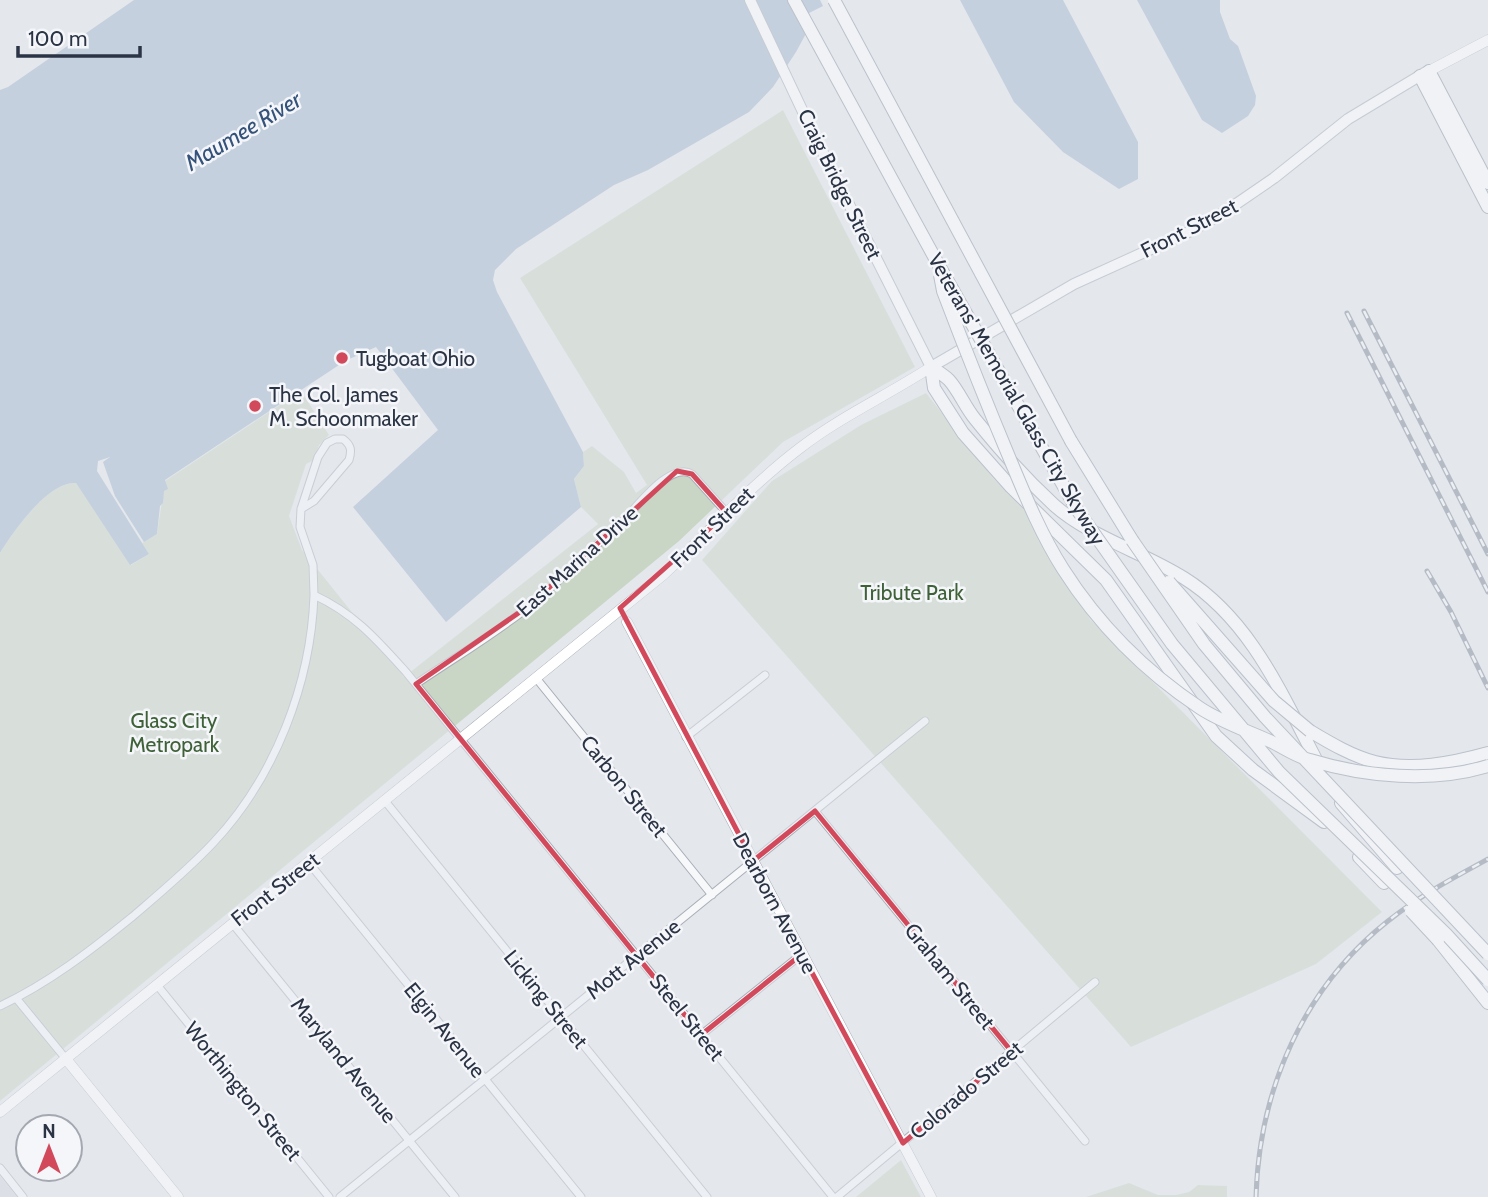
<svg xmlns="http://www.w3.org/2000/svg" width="1488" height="1197" font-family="Cabin,sans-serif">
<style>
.built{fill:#d2d6de}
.green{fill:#c9d6c5}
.water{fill:#9fb4cc}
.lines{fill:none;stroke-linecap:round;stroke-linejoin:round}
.street-casing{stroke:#a9aeb7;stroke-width:9}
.secondary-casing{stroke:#a9aeb7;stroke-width:11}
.primary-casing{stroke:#a3abb8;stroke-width:12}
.highway-casing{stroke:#8b94a3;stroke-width:14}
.street{stroke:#f7f8fa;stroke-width:7}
.secondary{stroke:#fff;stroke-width:10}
.primary{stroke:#fff;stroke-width:10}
.highway{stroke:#fff;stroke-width:12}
.rail-casing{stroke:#7d8696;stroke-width:5}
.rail{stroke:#f4f6f9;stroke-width:2.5;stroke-dasharray:8;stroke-linecap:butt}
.highway-bridge-casing{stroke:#8b94a3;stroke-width:14;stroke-linecap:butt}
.highway-bridge{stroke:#fff;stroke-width:12}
.marked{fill:none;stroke:#d1495b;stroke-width:5;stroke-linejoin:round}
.poi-dot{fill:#d1495b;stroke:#f4f6f9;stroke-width:2.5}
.labels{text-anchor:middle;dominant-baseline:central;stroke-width:5;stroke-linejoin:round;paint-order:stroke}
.street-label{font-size:21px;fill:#2b3445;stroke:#f4f6f9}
.poi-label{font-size:21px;fill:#2b3445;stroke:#f4f6f9;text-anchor:start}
.park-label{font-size:21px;fill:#3f6138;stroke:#f4f6f9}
.water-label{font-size:23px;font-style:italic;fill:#34527a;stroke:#f4f6f9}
</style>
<rect width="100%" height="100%" fill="#e4e7ec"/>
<!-- built -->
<path class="built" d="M0,1176L17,1197H0Z"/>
<!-- green -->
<path class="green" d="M783,110L915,367L783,442L679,541L0,1101V553C13,532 48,481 76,483L131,565L149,554L142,543L157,534L165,481L301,391L329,435L319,445L314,460L306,464L289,516L302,550L404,677L598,524L581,507L574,479L584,466L583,452L592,446L624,472L636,493L647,485L520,278Z
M926,393L994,479L1028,514L1090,619L1382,912L1316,964L1131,1047L702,560L772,481L861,425Z
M901,1160L921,1197H856Z
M1129,1183L1158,1195H1176L1189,1192L1198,1185L1227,1186V1197H1086Z"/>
<!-- water -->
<path class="water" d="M134,0H820L823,6L807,14L809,28L796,52L773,87L749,112L648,170L614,185L516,249L495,270L493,280L497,292L583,452L584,466L574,479L581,507L446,622L353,507L438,430L376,347L345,361L165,480L168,489L164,491L163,503L160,506L157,534L144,542L115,496L103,462L110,457L98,461L97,471L149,554L130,565L76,483C48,481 13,532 0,553V90L8,87Z
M960,0H1063L1138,142V179L1119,189L1063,152L1014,102Z
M1137,0H1220V12L1230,39L1238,46L1256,96L1255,105L1248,116L1222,133L1202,120Z"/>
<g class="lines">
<defs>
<path id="street" d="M301,509L314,501L349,460C352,450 351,445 343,439H335L327,443L318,457L301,509L300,527L313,565L314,595C355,614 377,640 406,672L833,1197
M536,678L712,895
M416,684C454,658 495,634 531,605C562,579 591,549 622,522C637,507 670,461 692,474L727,513
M686,737L765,675
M385,801L707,1197
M815,811L1085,1141
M309,863L581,1197
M232,923L455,1197
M157,985L329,1197
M16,998L66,1059
M0,1006C49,983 90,951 132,917C160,893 189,869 214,842C275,777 311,683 314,595
M701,1035L802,954
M0,1168L23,1197
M340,1197L925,721
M837,1197L1095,982"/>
<path id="secondary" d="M1429,71L1488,40
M627,622L931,1197
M66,1059L178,1197
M0,1112L663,575C708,533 750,486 800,448C840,417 888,395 931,367"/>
<path id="primary" d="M750,0L813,133L931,367L1074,284L1193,230L1223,213L1274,178L1348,119L1426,72"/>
<path id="highway" d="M794,0L937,262
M1429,71L1488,183
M1420,76L1488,207
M931,367C937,371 944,375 949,380C959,391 965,407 975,419C999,449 1026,479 1054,505C1090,537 1143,552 1184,578C1253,621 1284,700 1321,769
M931,367L934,388L963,433L1011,487L1106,580L1216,736L1253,770L1324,822
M1071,441L1132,540
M1310,731C1330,743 1352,756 1375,762C1412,771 1452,763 1488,753
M1341,803L1397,868
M1359,857L1384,883
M1438,940L1488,1003"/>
</defs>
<!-- street casing -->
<use href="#street" class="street-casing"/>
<!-- secondary casing -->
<use href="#secondary" class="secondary-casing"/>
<!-- primary casing -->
<use href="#primary" class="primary-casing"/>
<!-- highway casing -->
<use href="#highway" class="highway-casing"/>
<!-- street -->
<use href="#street" class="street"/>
<!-- secondary -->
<use href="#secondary" class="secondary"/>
<!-- primary -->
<use href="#primary" class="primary"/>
<!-- highway -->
<use href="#highway" class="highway"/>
<defs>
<path id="rail" d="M1364,311L1488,554
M1347,313L1488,592
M1427,571L1451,612L1488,688
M1256,1197C1259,1090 1303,988 1388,921C1419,896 1453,878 1488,859"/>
</defs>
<!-- rail casing -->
<use href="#rail" class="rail-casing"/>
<!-- rail -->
<use href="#rail" class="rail"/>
<defs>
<path id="highway-bridge" d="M834,0L1071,441
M937,262L1076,508L1172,644L1279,772L1446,934L1488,980
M940,275L943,291C965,349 988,407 1012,464C1027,500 1042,536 1063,569C1098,624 1146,672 1200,708C1221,722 1248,731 1272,742C1284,748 1297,757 1310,760C1366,777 1432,783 1488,766
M1132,540L1204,644L1265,717L1488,954
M1169,582L1274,701L1310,731
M1411,911L1438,940"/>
</defs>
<!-- highway-bridge casing -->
<use href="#highway-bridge" class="highway-bridge-casing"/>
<!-- highway-bridge -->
<use href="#highway-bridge" class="highway-bridge"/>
</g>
<!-- marked area -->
<path d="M0 0H1488V1197H0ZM677,471L692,474L727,513L620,608L753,861L815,811L1012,1052L903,1143L802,954L701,1035L416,684L530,605Z" fill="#e4e7ec" fill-opacity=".55" fill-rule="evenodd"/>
<path class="marked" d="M677,471L692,474L727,513L620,608L753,861L815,811L1012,1052L903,1143L802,954L701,1035L416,684L530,605Z"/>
<!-- markers -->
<g class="poi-dot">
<circle cx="342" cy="358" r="7"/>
<circle cx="255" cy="406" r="7"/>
</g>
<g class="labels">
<!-- street labels -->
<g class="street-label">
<text transform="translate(840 184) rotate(64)">Craig Bridge Street</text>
<text transform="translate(1189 228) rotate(-27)">Front Street</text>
<text transform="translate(1017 399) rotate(60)">Veterans' Memorial Glass City Skyway</text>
<text transform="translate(712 527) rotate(-44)">Front Street</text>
<text transform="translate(577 561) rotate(-42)">East Marina Drive</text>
<text transform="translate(624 786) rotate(51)">Carbon Street</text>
<text transform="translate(275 889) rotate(-38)">Front Street</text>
<text transform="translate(775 903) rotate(62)">Dearborn Avenue</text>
<text transform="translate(633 959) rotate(-39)">Mott Avenue</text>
<text transform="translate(950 976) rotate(51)">Graham Street</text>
<text transform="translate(546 999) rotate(51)">Licking Street</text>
<text transform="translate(687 1017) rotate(51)">Steel Street</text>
<text transform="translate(445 1030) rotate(51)">Elgin Avenue</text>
<text transform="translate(344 1060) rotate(51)">Maryland Avenue</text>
<text transform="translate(966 1090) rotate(-40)">Colorado Street</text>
<text transform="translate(243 1091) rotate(51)">Worthington Street</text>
</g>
<!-- poi labels -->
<g class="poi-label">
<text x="356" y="358">Tugboat Ohio</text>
<text x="269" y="394">The Col. James<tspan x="269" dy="24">M. Schoonmaker</tspan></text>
</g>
<!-- park labels -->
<g class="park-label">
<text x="912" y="592">Tribute Park</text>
<text x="174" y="720">Glass City<tspan x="174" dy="24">Metropark</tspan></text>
</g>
<!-- water labels -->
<g class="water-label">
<text transform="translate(243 131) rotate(-31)">Maumee River</text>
</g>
</g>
<!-- north arrow -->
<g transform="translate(49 1148)"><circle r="33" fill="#f4f6f9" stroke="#a4a8b1" stroke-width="2"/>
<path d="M0-5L12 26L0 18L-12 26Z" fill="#d1495b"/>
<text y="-10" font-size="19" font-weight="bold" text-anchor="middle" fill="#2b3445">N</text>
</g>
<!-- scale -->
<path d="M18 46v10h122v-10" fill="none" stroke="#2b3445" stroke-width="3.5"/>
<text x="28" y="46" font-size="21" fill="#2b3445" stroke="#f4f6f9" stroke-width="5" paint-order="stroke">100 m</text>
</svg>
